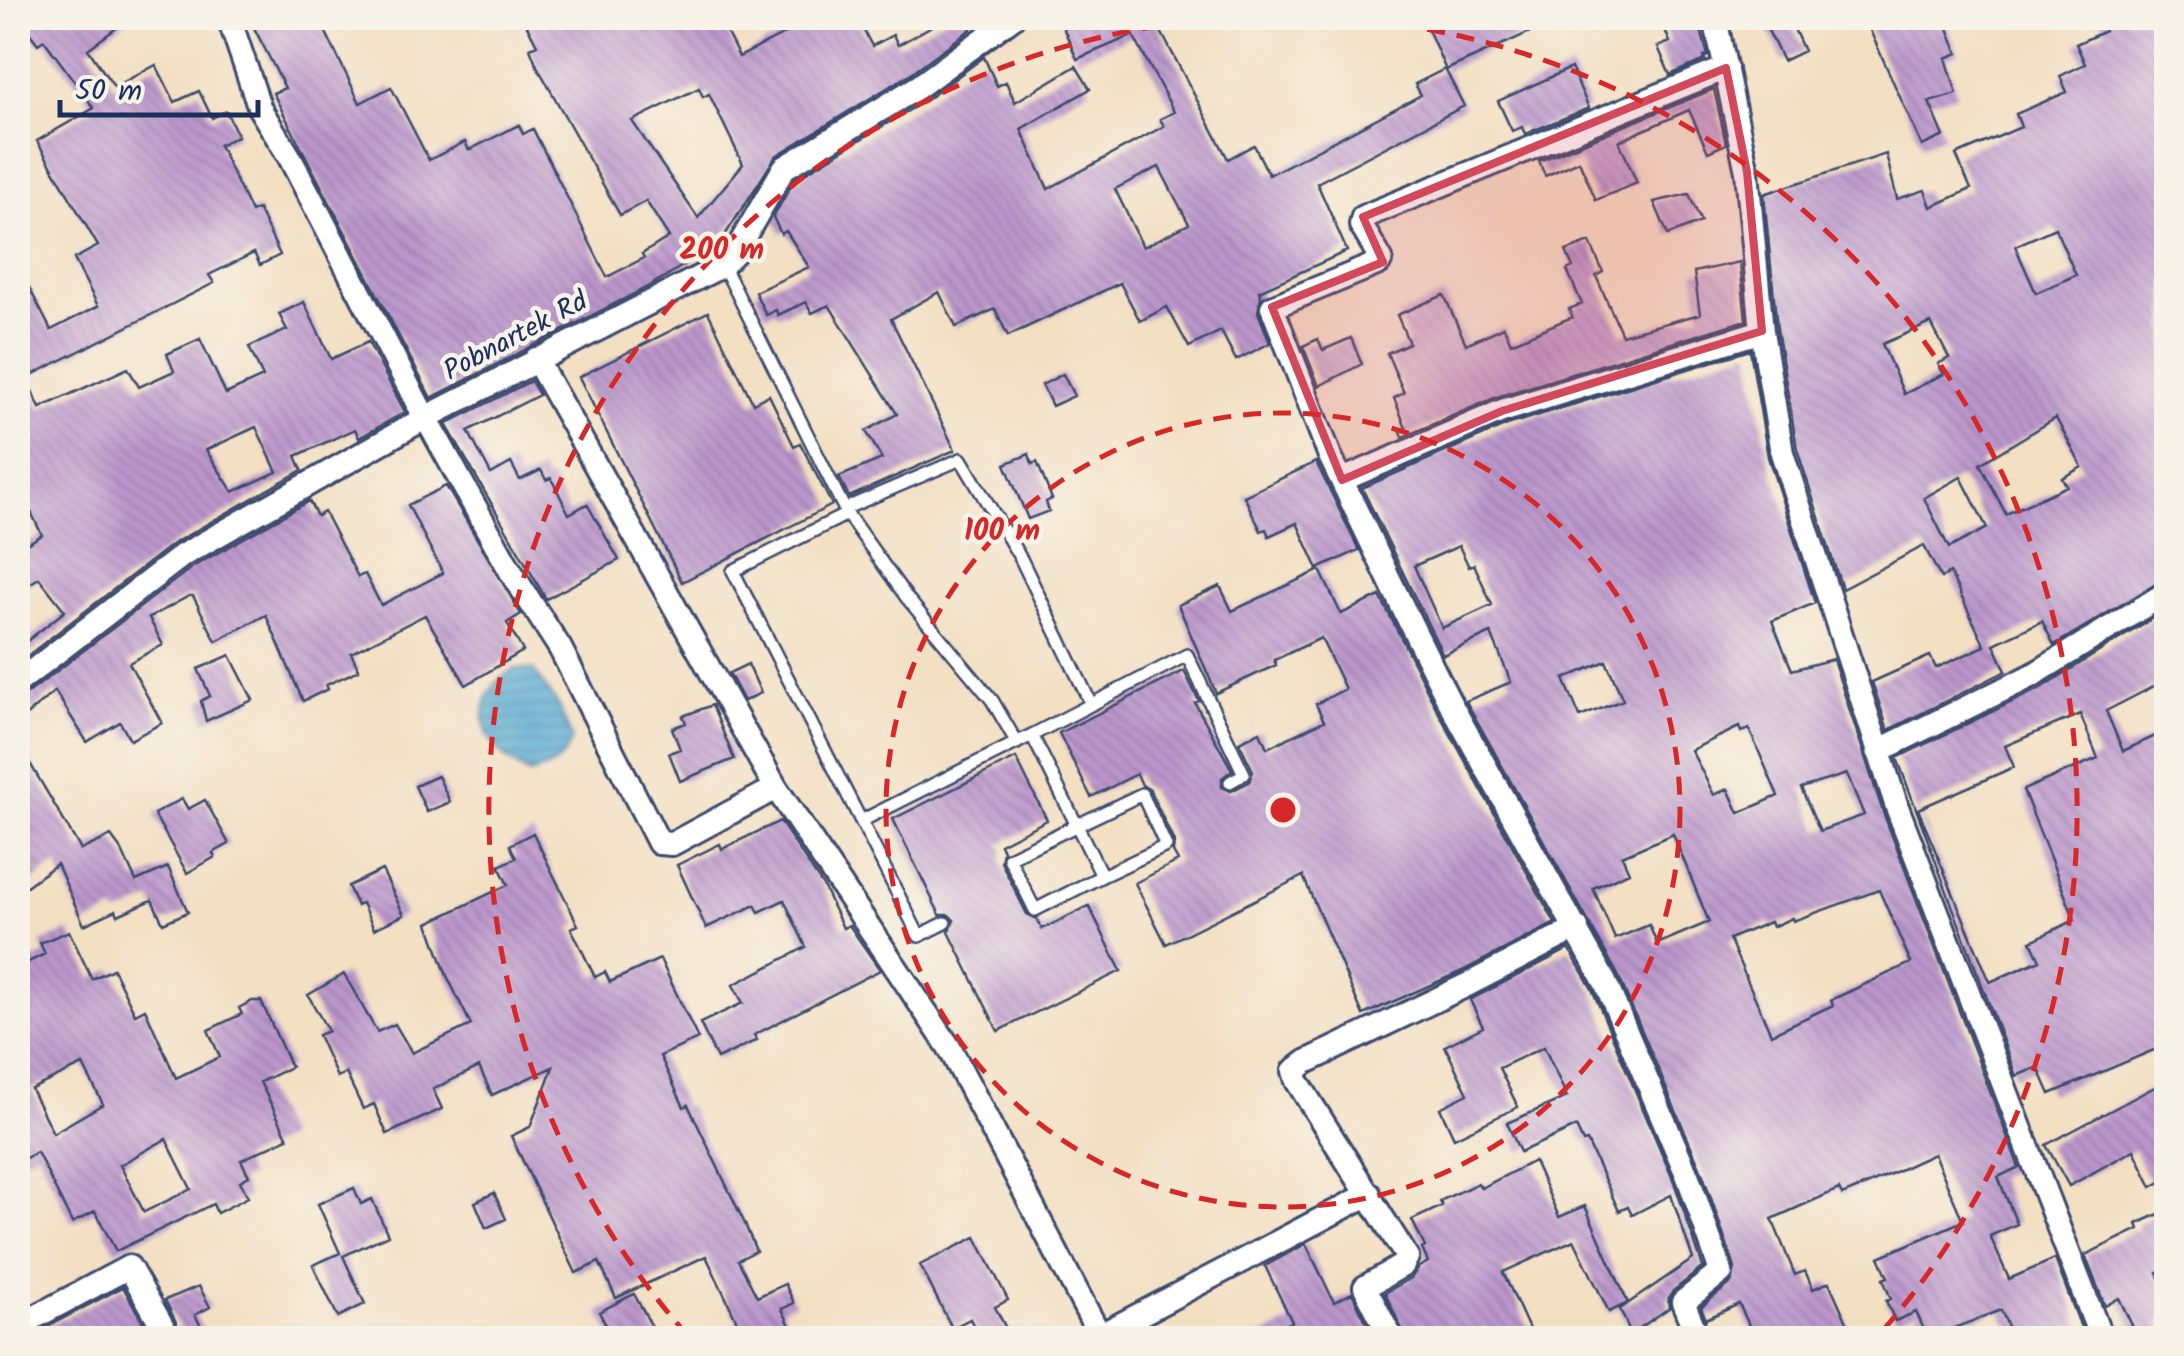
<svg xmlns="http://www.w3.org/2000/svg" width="2184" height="1356" font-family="Kalam,sans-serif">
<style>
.water{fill:url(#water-rules);stroke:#396c98;stroke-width:2.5}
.building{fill:url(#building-back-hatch);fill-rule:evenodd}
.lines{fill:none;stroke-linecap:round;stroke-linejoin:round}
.service-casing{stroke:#3b496d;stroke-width:16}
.minor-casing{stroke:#3b496d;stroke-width:28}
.service{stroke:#fff;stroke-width:11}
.minor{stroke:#fff;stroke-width:22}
.marked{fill:#d1495b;fill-opacity:0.2;stroke:#d1495b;stroke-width:8;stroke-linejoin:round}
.ring{fill:none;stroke:#d62828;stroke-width:5;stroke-dasharray:18 12}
.labels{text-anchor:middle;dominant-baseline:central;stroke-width:9;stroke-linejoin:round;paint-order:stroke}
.street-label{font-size:28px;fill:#1b2f5e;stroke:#f7f3e8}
.centre{fill:#d62828;stroke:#f7f3e8;stroke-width:5}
.ring-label{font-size:30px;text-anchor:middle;font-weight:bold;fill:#d62828;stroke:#f7f3e8;stroke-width:9;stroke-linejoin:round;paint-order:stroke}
</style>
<defs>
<pattern id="water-rules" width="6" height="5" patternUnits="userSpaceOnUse" patternTransform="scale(2.5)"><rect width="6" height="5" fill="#57aad2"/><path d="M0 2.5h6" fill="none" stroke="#478bae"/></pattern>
<pattern id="building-back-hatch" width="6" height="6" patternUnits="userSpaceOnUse" patternTransform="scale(2.5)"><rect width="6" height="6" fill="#bc97cc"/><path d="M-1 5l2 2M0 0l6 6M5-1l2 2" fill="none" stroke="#987ca9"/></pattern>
</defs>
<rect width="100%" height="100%" fill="#f7f3e8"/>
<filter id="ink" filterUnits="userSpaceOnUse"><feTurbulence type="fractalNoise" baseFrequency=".01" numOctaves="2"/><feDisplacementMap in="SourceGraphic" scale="20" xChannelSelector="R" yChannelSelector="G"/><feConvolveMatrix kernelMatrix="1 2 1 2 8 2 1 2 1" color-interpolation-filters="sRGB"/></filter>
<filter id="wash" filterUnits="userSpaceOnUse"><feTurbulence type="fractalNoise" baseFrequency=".0048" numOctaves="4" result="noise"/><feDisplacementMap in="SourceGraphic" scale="40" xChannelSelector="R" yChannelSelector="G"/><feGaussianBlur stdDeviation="2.25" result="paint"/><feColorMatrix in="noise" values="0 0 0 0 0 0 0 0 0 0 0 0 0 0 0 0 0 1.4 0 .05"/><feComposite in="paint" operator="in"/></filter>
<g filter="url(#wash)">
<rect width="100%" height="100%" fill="#f3dfc2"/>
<!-- water -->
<path class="water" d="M515,669L533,670L557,703L572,739C564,761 553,768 529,774C521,768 510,763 503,755C473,726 479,688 515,669Z"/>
<g id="blocks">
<!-- building -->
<path class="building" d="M18,18H130L88,49L114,87L156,65L175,102L199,91L212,118L226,111L238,136L219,145L251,212L258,209L280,255L260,265L254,253L209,275L214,283L26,378L40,408L128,368L139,387L174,371L167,354L200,339L226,394L263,377L249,347L287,330L279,314L304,302L331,359L368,342L405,412L359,438L355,429L296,456L302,470L174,543L18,663V648L65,611L39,578L18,591V549L42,535L18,485V266L51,330L98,306L74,259L98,246L37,141L94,108L44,40L38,44ZM256,427L277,472L233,492L206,450Z
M249,18H319L360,103L391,87L429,160L465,142L469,150L519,125L523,134L533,129L607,277L644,258L642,254L669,237L646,201L620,215L537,66L530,48L537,45L523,18H719L739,57L788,32L781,18H857L872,46L893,35L898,45L946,18H966L971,29L910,74L776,156L720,243L653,284L431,398L273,93L285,88ZM699,88L703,97L709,94L743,164L698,218L632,121Z
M1059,18H1173L1157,24L1228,159L1254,145L1269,175L1421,95L1415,84L1445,69L1464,106L1317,183L1347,251L1259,291L1261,297L1258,312L1270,343L1236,360L1221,331L1189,347L1167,307L1140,321L1120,283L1008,336L995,309L956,327L939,292L891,319L955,450L849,497L839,477L882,459L866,431L897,414L829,305L812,313L806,302L778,315L776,310L766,315L755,292L809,267L786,231L781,234L773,217L795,179L926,100L984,57L997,86L1006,82L1015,102L1076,66L1090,89L1021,129L1048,189L1164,126L1160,119L1174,112L1133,35L1077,59ZM1159,167L1189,224L1143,247L1115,189Z
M1423,18H1484L1487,24L1502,18H1561L1446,70Z
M1660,18H1698L1708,56L1704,57L1705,60L1670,75L1658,47L1670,42Z
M1762,18H1789L1804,51L1783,61Z
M1897,18H1935L1938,26L1946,23L1958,53L1946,58L1957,94L1929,102L1944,136L1922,146L1869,28Z
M2100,18H2166V578L2054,645L2042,621L1994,644L2006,671L1888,730L1872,682L1930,656L1936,668L1985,646L1950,573L1941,578L1924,546L1842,589L1797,449L1777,329L1764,194L1886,154L1897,199L1925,190L1931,207L1971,189L1956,155L2021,127L2016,114L2067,92L2060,76L2085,64L2076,44L2105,31ZM2055,228L2076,275L2036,293L2015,246ZM1931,323L1949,358L1938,364L1944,374L1904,394L1882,344ZM2056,418L2082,467L2062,478L2067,486L2006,514L1980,464ZM1961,477L1987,528L1949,548L1924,498Z
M1571,68L1589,108L1525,134L1522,127L1512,131L1498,101Z
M1714,89L1726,144L1708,152L1689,110L1619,141L1637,183L1596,200L1579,161L1545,176L1539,161Z
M1689,194L1701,222L1668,235L1654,202Z
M1590,242L1603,272L1596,276L1622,335L1700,314L1694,272L1740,262L1746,320L1497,397L1403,437L1400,430L1406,428L1394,398L1404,393L1387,353L1409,343L1397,315L1444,295L1466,344L1504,327L1511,343L1572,317L1569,309L1582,304L1567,270L1573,267L1566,251Z
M708,312L753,403L769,395L794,446L800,443L832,505L682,582L579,377Z
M1351,338L1362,364L1319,386L1303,346L1318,339L1323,350Z
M1750,350L1768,457L1815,603L1772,621L1792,670L1833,659L1883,812L2019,1167L1998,1177L2017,1224L1990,1236L2009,1279L2055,1259L2085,1338H2013L2001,1310L1928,1338L1916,1312L1895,1321L1886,1301L1891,1299L1883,1279L1888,1277L1879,1257L1963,1221L1934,1154L1871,1183L1842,1195L1839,1189L1772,1219L1795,1275L1805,1271L1813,1289L1829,1282L1854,1338H1755L1739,1304L1706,1319L1701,1307L1731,1283L1735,1268L1702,1172L1618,975L1466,701L1511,682L1491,633L1443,655L1362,488L1507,425ZM1459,546L1469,567L1474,564L1492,605L1442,628L1414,566ZM1606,661L1623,700L1580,717L1564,679ZM1739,727L1741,732L1749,729L1778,796L1739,813L1728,789L1714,795L1691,750ZM1847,774L1864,815L1820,831L1801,788ZM1673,834L1709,922L1657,944L1649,925L1615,939L1593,888L1629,872L1622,856ZM1879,890L1911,963L1831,1000L1833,1005L1771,1034L1729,939L1770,922L1772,927L1792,918L1793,921Z
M1063,374L1074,396L1052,406L1042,385Z
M531,381L539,395L468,431L491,474L511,463L520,480L541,470L546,480L551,478L569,514L587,504L619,560L546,599L446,424Z
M1029,454L1032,464L1037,462L1052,499L1046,502L1049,511L1028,519L1005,464Z
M1316,462L1359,550L1318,569L1297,523L1269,536L1266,529L1261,531L1244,496Z
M446,486L521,614L507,623L523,651L466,685L425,615L351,653L359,670L326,685L328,689L303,701L266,615L216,641L193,596H189L149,618L163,645L129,663L162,723L130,740L120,722L87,742L55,691L18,722V697L27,694L191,568L309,501L317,516L324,512L358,577L365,574L381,605L443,573L408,505Z
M1320,570L1341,614L1380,596L1436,708L1555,923L1462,971L1363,1015L1303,876L1166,944L1135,883L1178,861L1173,852L1174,842L1150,790L1142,785L1137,774L1091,797L1059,733L1184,671L1199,701L1195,703L1232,770L1222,778V787L1231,791L1249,782L1253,771L1239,742L1260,732L1267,748L1324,721L1316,704L1345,689L1321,638L1274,660L1276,665L1216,693L1178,605L1220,586L1232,611Z
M2166,610V680L2106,711L2123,751L2166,731V1045L2050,1094L2038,1067L2016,1076L1897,758L2041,688ZM2080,714L2098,758L2023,790L2075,920L2031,941L2040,960L1990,982L1918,809L2014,767L2005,746Z
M230,655L253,700L206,721L201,701L210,696L198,669Z
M748,664L761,693L744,701L729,673Z
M712,705L734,759L680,781L669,753L680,749L672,728L686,723L683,716Z
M18,743L81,850L111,836L122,851L136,881L168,867L188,912L163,923L152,900L118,915L116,910L84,925L57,864L18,892Z
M1016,758L1047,820L1000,844L1003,851L1001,862L1027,914L1037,919L1042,929L1089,906L1121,971L998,1031L949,932L954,920L949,915H940L893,819Z
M438,776L450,802L427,812L415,786Z
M182,799L188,809L205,800L229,844L213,853L215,857L187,873L154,814Z
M780,821L823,886L843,928L849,925L880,970L754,1035L757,1040L717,1059L700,1023L743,1003L733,985L806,947L784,900L759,912L755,905L706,928L677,865L720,844L722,849Z
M533,833L578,925L571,928L595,977L605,972L610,982L660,959L698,1039L660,1056L684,1107L688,1105L745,1224L756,1251L738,1260L757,1297L785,1284L794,1303L782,1309L796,1338H745L706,1256L616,1298L599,1262L576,1273L511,1136L530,1127L553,1067L492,1095L479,1067L433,1089L442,1109L387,1134L374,1104L363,1109L346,1073L337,1077L318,1035L328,1031L308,995L344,974L377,1032L395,1024L412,1053L471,1025L447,976L428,923L508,885L499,866L516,858L510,845Z
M382,870L404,915L374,929L362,903L357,906L348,886Z
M69,931L92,979L113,969L135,1014L145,1009L176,1078L220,1057L208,1030L242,1014L239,1008L252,1001H261L291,1067L260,1082L288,1138L241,1160L249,1176L240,1181L248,1197L217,1213L213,1204L116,1251L95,1211L72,1223L37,1152L18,1162V967L45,954L40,943ZM83,1065L103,1104L53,1133L31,1089ZM166,1139L191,1189L144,1212L120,1165Z
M1569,949L1592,989L1674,1182L1703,1267L1673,1291L1668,1299L1669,1308L1631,1334L1620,1309L1693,1259L1671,1195L1632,1215L1628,1207L1619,1211L1592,1152L1587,1141L1583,1142L1576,1127L1520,1152L1507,1123L1567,1097L1544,1047L1499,1068L1518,1107L1454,1138L1440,1108L1468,1094L1445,1046L1483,1027L1470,1000Z
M2166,1081V1179L2152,1187L2134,1150L2069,1186L2046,1145Z
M1534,1161L1559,1217L1585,1206L1628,1303L1609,1312L1574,1240L1503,1272L1533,1338H1406L1385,1293L1411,1278L1419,1267L1428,1262L1422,1249L1425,1247L1412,1220L1442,1206L1440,1201L1478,1183L1481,1188Z
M354,1188L361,1204L372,1199L388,1235L343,1256L365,1304L338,1317L313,1265L340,1253L318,1204Z
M494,1193L506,1219L486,1228L475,1202Z
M2159,1214L2166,1229V1268L2158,1272L2166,1295V1318L2159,1321L2166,1338H2138L2119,1298L2105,1306L2085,1255L2139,1229L2137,1224Z
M976,1237L1008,1300L995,1307L1011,1338H980L970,1319L952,1328L920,1265Z
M1306,1244L1334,1302L1352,1293L1374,1338H1257L1292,1322L1265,1266Z
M199,1286L210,1307L195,1315L207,1338H184L165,1300Z
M123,1287L152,1338H26Z
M634,1294L658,1338H613L599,1312Z"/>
</g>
</g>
<g filter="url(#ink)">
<use href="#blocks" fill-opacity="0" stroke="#3b496d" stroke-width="2.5"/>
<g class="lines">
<defs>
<path id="service" d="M723,265L847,514L733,571L861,821L1032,735L1102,876L1035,910L1009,858L1142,794L1166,846L1102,876
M844,509L961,459L1021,559L1091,704
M847,514L907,598L992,700L1017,743
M1032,735L1187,655L1244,774L1230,782
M861,821L919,936L945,923"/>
<path id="minor" d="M229,18L260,109L289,156L425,418
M1715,18L1747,172L1762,331L1782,453L1897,807L2101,1338
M536,359L776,788L949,1047L1101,1338
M426,418L511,572L560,648L659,843L672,844L776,788
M1342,480L1502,411L1762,331
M18,682L183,555L425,418L723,265L736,251L784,168L918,87L1012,18
M1878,751L2033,675L2166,593
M18,1326L129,1267L169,1338
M1095,1338L1369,1194
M1391,1338L1365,1287L1403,1265L1407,1257L1297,1081L1294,1071L1306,1062L1469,984L1577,928
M1698,1338L1683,1302L1721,1272L1688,1177L1605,982L1449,701L1405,612L1330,456L1272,307L1379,263L1381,259L1361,225L1363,217L1726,68"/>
</defs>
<!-- service casing -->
<use href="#service" class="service-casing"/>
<!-- minor casing -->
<use href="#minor" class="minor-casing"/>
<!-- service -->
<use href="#service" class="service"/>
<!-- minor -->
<use href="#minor" class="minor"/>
</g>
</g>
<!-- marked area -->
<path class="marked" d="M1726,68L1747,172L1762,331L1502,411L1342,480L1272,307L1383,262L1363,217Z"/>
<!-- distance rings -->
<g class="ring">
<circle cx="1283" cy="810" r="397"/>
<path d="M688 1336A794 794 0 0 1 1228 18M1338 18A794 794 0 0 1 1878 1336"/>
</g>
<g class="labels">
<!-- street labels -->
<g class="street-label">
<text transform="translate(516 337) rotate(-28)">Pobnartek Rd</text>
</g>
</g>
<circle cx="1283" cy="810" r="15" class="centre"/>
<g class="ring-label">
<text x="722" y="259">200 m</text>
<text x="1002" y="540">100 m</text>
</g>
<!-- margin -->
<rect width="2184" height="1356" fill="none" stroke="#f7f3e8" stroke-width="60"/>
<!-- scale -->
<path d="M60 100v15h198v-15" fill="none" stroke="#1b2f5e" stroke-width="5"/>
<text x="75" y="100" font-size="30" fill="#1b2f5e" stroke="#f7f3e8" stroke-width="8" paint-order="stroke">50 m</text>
</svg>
